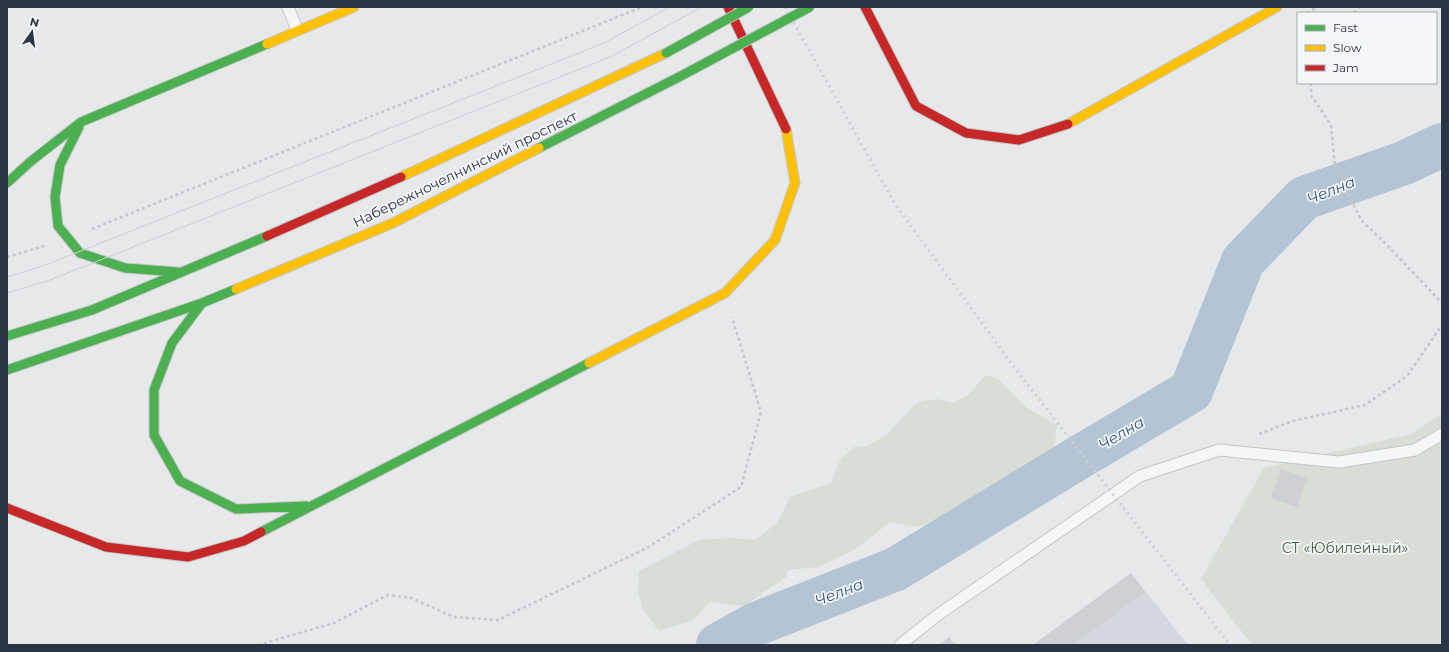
<svg xmlns="http://www.w3.org/2000/svg" width="1449" height="652" font-family="Montserrat,sans-serif">
<style>
.built{fill:#d4d7dd}
.green{fill:#d6ded6}
.lines{fill:none;stroke-linecap:round;stroke-linejoin:round}
.river{stroke:#b4c4d5;stroke-width:44}
.building{fill:#ced0d3}
.lane-casing{stroke:#c4c6c8;stroke-width:13}
.fast-casing{stroke:#c4c6c8;stroke-width:11}
.slow-casing{stroke:#c4c6c8;stroke-width:11}
.jam-casing{stroke:#c4c6c8;stroke-width:11}
.path{stroke:#c5c6ca;stroke-width:2.5;stroke-dasharray:3 3;stroke-linecap:butt}
.lane{stroke:#f5f6f7;stroke-width:11}
.fast{stroke:#4caf50;stroke-width:9}
.slow{stroke:#ffc107;stroke-width:9}
.jam{stroke:#c62828;stroke-width:9}
.tram{stroke:#cecfd2;stroke-width:1}
.rail{stroke:#cecfd2;stroke-width:3;stroke-dasharray:2 4;stroke-linecap:butt}
.fast-bridge-casing{stroke:#c2c5c8;stroke-width:11;stroke-linecap:butt}
.fast-bridge{stroke:#4caf50;stroke-width:9}
.labels{text-anchor:middle;dominant-baseline:central;stroke-width:3.5;stroke-linejoin:round;paint-order:stroke}
.street-label{font-size:14px;fill:#2b3445;stroke:#f4f6f9}
.park-label{font-size:14px;fill:#3f6138;stroke:#f4f6f9}
.water-label{font-size:15px;font-style:italic;fill:#34527a;stroke:#f4f6f9}
</style>
<rect width="100%" height="100%" fill="#e6e8ea"/>
<!-- built -->
<path class="built" d="M1131,573L1188,645H1033Z"/>
<!-- green -->
<path class="green" d="M985,375L998,379L1027,408L1057,425L1053,453L1018,471L968,501L934,525L913,526L890,522L854,550L818,567L788,570L786,577L744,606L710,602L692,621L659,631L642,608L638,590L639,571L699,540L730,538L756,540L778,522L790,497L831,483L840,460L854,447L866,446L885,436L918,402L937,399L952,403L969,395Z
M1442,413V645H1252L1201,579L1264,468L1412,434Z"/>
<g class="lines">
<!-- river -->
<path class="river" d="M718,645L756,624L896,569L1078,458L1191,391L1243,261L1304,198L1404,163L1442,145"/>
</g>
<!-- building -->
<path class="building" d="M1281,469L1307,478L1297,507L1271,498Z
M1131,573L1145,592L1073,645H1033Z
M949,637L955,645H940Z"/>
<g class="lines">
<defs>
<path id="lane" d="M288,7L297,30
M900,645L939,614L1140,476L1219,450L1339,462L1415,450L1442,434"/>
<path id="fast" d="M79,127L60,165L55,197L58,226L80,253L125,268L178,272
M539,148L679,77
M7,183L30,162L81,122L267,44
M202,303L172,343L154,390V435L180,481L236,509L306,506
M7,336L92,310L267,236
M7,370L202,303L236,289
M261,532L589,363"/>
<path id="slow" d="M267,44L354,7
M1068,124L1277,7
M401,177L666,53
M236,289L393,223L539,148
M589,363L725,293L775,240L795,183L786,129"/>
<path id="jam" d="M728,7L786,129
M865,7L916,106L966,133L1019,140L1068,124
M267,236L401,177
M7,508L106,547L188,557L244,541L261,532"/>
</defs>
<!-- lane casing -->
<use href="#lane" class="lane-casing"/>
<!-- fast casing -->
<use href="#fast" class="fast-casing"/>
<!-- slow casing -->
<use href="#slow" class="slow-casing"/>
<!-- jam casing -->
<use href="#jam" class="jam-casing"/>
<!-- path -->
<path class="path" d="M1307,13L1317,7
M1354,13L1358,7
M1311,83V95L1331,125L1335,166L1361,220L1385,243L1442,303
M92,229L642,7
M7,257L44,246
M1259,434L1293,421L1365,405L1407,376L1442,325
M258,645L334,623L388,595L411,598L454,617L498,620L647,548L741,487L761,412L732,317"/>
<!-- lane -->
<use href="#lane" class="lane"/>
<!-- fast -->
<use href="#fast" class="fast"/>
<!-- slow -->
<use href="#slow" class="slow"/>
<!-- jam -->
<use href="#jam" class="jam"/>
<!-- tram -->
<path class="tram" d="M7,277L43,266L604,43L670,7
M7,293L50,280L610,57L702,7"/>
<!-- rail -->
<path class="rail" d="M785,7L895,204L1011,363L1230,645"/>
<defs>
<path id="fast-bridge" d="M666,53L749,7
M679,77L810,7"/>
</defs>
<!-- fast-bridge casing -->
<use href="#fast-bridge" class="fast-bridge-casing"/>
<!-- fast-bridge -->
<use href="#fast-bridge" class="fast-bridge"/>
</g>
<g class="labels">
<!-- street labels -->
<g class="street-label">
<text transform="translate(465 169) rotate(-26)">Набережночелнинский проспект</text>
</g>
<!-- park labels -->
<g class="park-label">
<text x="1345" y="548">СТ «Юбилейный»</text>
</g>
<!-- water labels -->
<g class="water-label">
<text transform="translate(1331 190) rotate(-22)">Челна</text>
<text transform="translate(1121 433) rotate(-31)">Челна</text>
<text transform="translate(839 592) rotate(-21)">Челна</text>
</g>
</g>
<!-- border -->
<rect width="1449" height="652" fill="none" stroke="#2b3445" stroke-width="16"/>
<!-- legend -->
<rect x="1297" y="12" width="140" height="72" fill="#f4f6f9" stroke="#a4a8b1"/>
<rect x="1305" y="25" width="20" height="6" fill="#4caf50" stroke="#a4a8b1"/>
<text x="1333" y="32" font-size="12" fill="#2b3445">Fast</text>
<rect x="1305" y="45" width="20" height="6" fill="#ffc107" stroke="#a4a8b1"/>
<text x="1333" y="52" font-size="12" fill="#2b3445">Slow</text>
<rect x="1305" y="65" width="20" height="6" fill="#c62828" stroke="#a4a8b1"/>
<text x="1333" y="72" font-size="12" fill="#2b3445">Jam</text>
<!-- north arrow -->
<g transform="translate(32 32) rotate(14)" stroke="#f4f6f9" stroke-width="3" paint-order="stroke">
<path d="M0-3L7 15L0 10L-7 15Z" fill="#2b3445"/>
<text y="-6" font-size="11" font-weight="bold" text-anchor="middle" fill="#2b3445">N</text>
</g>
</svg>
